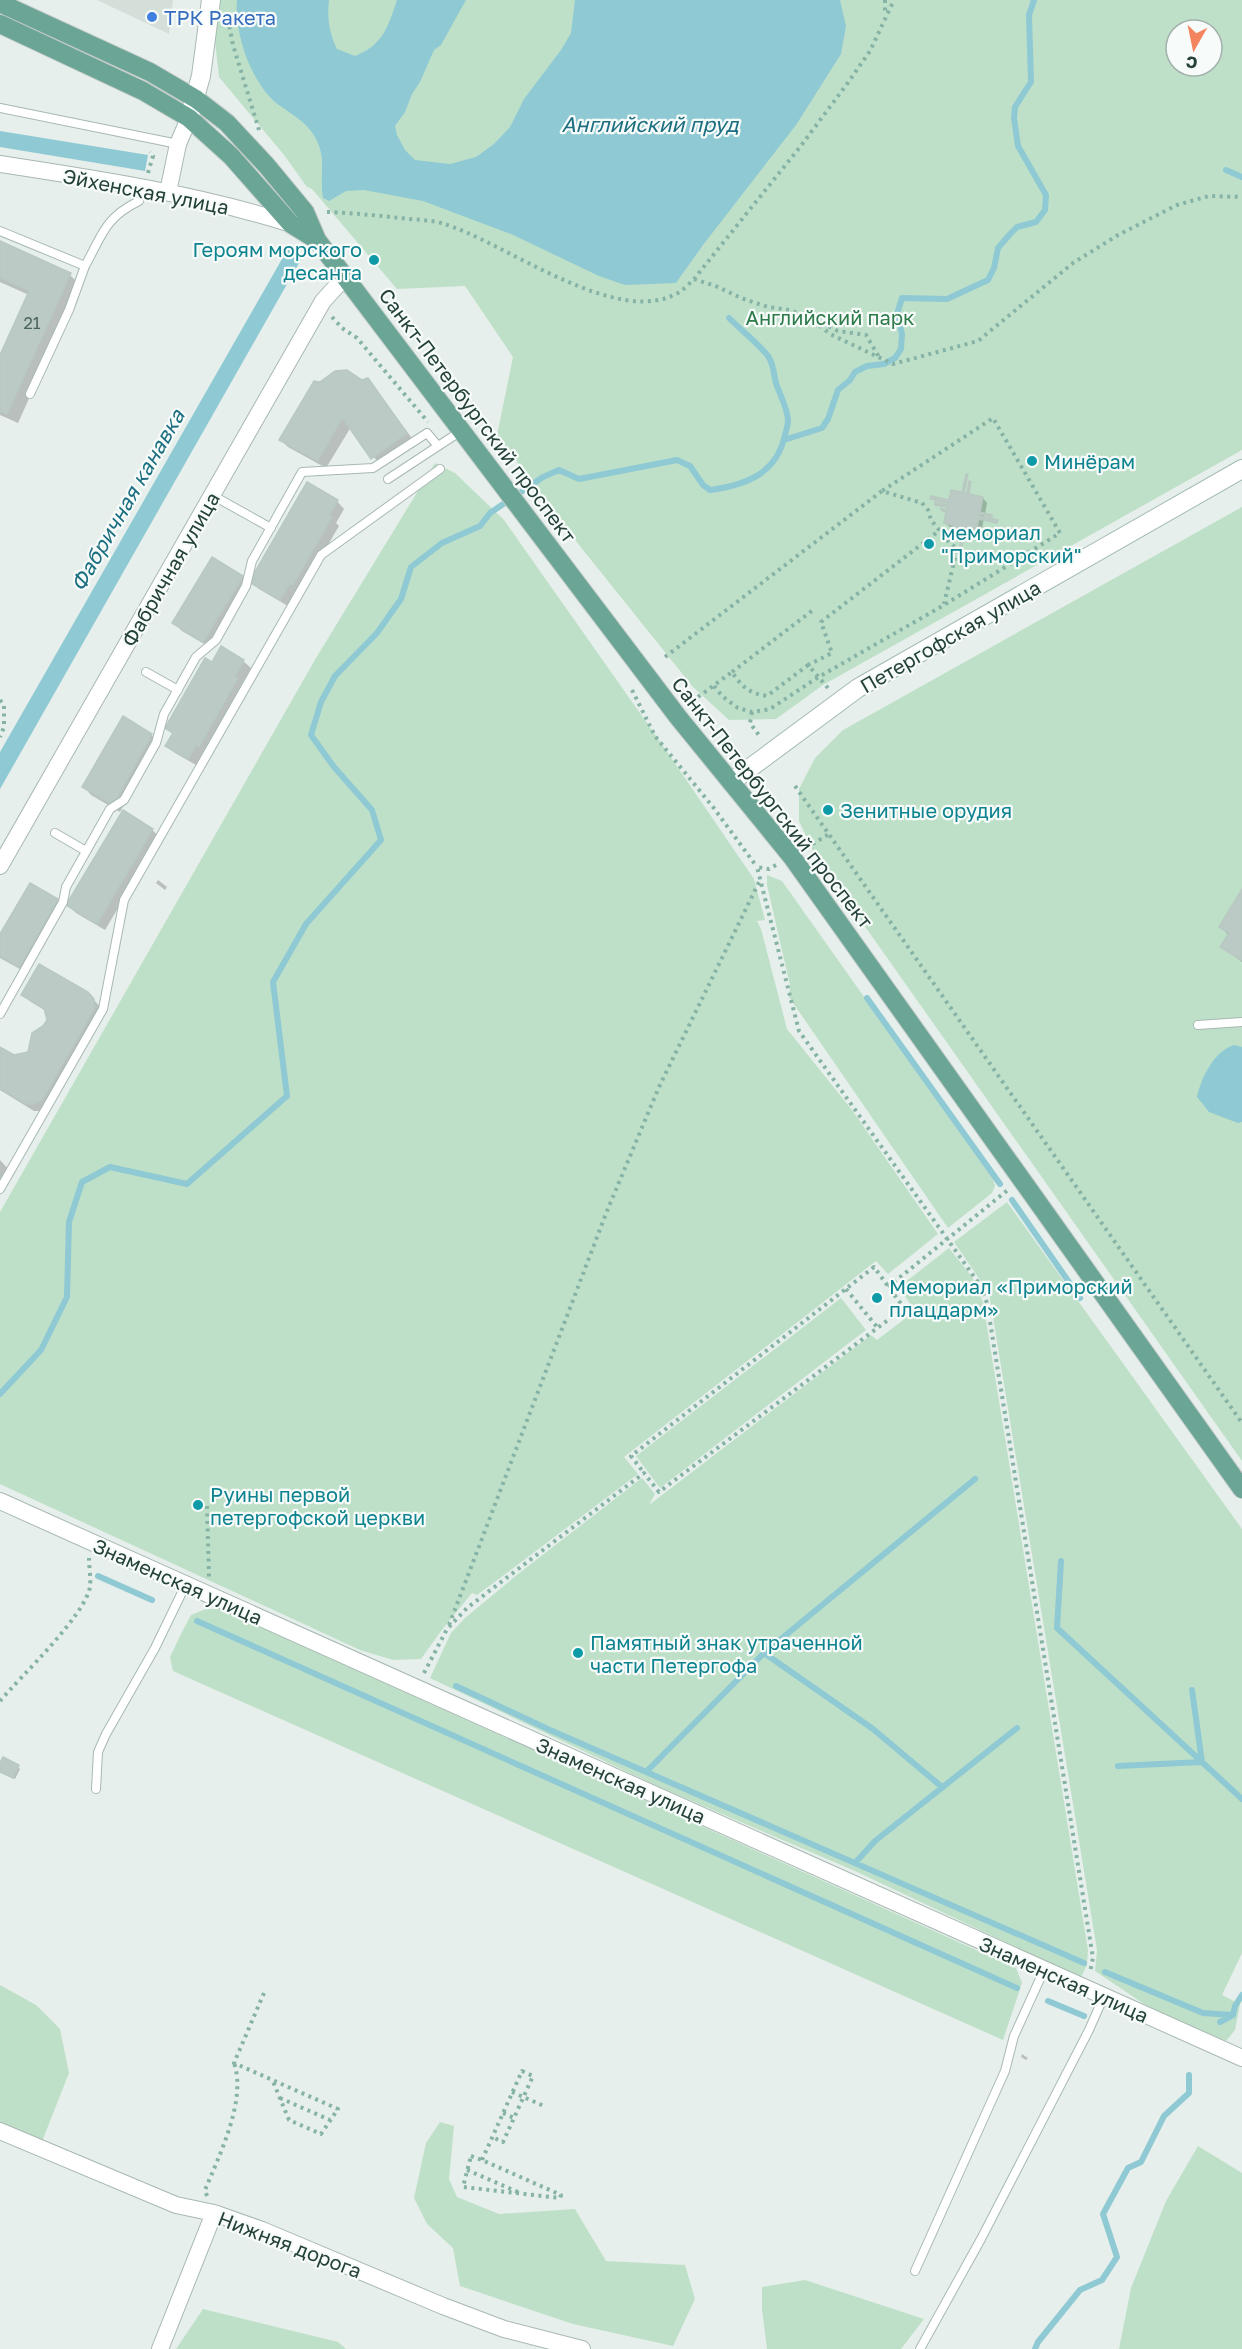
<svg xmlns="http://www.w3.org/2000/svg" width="1242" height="2349" font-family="'Golos Text',sans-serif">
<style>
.built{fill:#d4dfda}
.green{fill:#bfe0c8;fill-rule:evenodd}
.water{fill:#8ec9d4}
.shadow{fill:#0003}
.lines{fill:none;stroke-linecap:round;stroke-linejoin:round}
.stream{stroke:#8ec9d4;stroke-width:6}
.building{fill:#bbcac4;stroke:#b8c9c2;stroke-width:1.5}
.service-casing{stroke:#a8b8b2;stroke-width:10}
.minor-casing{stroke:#a8b8b2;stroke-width:18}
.tertiary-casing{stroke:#a8b8b2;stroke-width:20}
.secondary-casing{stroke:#a4bbb3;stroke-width:20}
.primary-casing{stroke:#c2cac8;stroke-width:20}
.path{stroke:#86b3a5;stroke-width:4;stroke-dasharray:3 4.5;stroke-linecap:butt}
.service{stroke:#fff;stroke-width:8}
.minor{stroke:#fff;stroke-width:16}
.tertiary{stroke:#fff;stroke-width:18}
.secondary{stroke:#fff;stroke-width:18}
.primary{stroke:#6aa596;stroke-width:18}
.shop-dot{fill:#3f7fe0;stroke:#f7fbf9;stroke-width:2}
.culture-dot{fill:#0f9aa8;stroke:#f7fbf9;stroke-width:2}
.labels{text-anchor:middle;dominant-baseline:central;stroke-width:4.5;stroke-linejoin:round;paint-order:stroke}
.number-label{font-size:16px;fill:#4a645c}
.shop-label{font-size:20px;fill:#366cbe;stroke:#f7fbf9;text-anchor:start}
.street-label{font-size:20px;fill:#24423a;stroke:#f7fbf9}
.culture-label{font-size:20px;fill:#0d838f;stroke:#f7fbf9;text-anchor:start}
.park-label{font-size:20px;fill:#2d7a4b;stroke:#f7fbf9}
.water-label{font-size:21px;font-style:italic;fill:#1c6f80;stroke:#f7fbf9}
</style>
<rect width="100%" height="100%" fill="#e6efeb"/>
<!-- built -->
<path class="built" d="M97,0H173L169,34Z"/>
<!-- green -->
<path class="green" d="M220,0H1242V450L823,685L776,719L729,720L693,687L579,545L497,435L513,357L465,286L397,289L312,189L307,187L284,155L219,77L215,41ZM1176,30H1212V66H1176Z
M435,463L455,473L504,520L661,743L754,879L765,920L757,921L761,929L787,1029L852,1110L938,1234L888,1274L876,1261L624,1457L638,1474L492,1584L477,1595L472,1593L441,1631L421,1659L393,1660L360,1650L0,1484V1212L316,658Z
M1242,507V1461L816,857L799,821V789L815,758L843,730Z
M767,875L782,881L993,1179L995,1186L992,1193L948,1228L789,997L790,985L767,885Z
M1007,1202L1242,1529V1953L1222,1995L1240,2004L1235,2030L1226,2041L1156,2012L1095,1971L1097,1950L989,1293L954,1242Z
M949,1248L972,1277L983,1302L1088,1950L1087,1965L1079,1981L1069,1972L855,1871L659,1787L430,1678L451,1633L465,1618L518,1574L642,1478L655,1494L649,1505L871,1335L877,1340L915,1311L899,1287Z
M841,1298L866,1330L660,1488L636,1456Z
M206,1609H221L1016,1968L1022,1983L1003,2040L173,1671L170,1657L182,1632L191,1615Z
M0,1985L36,2005L60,2029L69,2073L41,2144L0,2125Z
M440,2122L454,2126L449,2179L457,2197L499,2214L575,2209L606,2261L685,2265L695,2299L673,2346L573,2324L460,2286L453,2248L427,2224L414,2198L426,2143Z
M1198,2146L1242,2173V2349H1119L1131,2288L1166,2201Z
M805,2280L924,2319L901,2349H767L762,2309V2287Z
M203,2309L338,2342L346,2349H176Z"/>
<!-- water -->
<path class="water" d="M237,0H329C327,17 329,33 337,49L355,56C383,45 388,27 397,0H466L441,45L434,50L420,82L412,94L405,112L395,126L397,135L405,150L415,160L450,164L476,157L494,144L510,127L524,99L561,50L571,33L575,0H840L846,26L841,54L796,125L703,245L676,283L625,285L599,276L511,234L423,201L364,190L346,191L329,201L323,198C319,177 327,159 316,139C307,121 290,114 275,102C250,80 234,32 237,0Z
M0,131L148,155L145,171L0,147Z
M290,245L303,256L0,789V752Z
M1234,1045L1242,1047V1122L1238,1123L1209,1112L1197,1097C1201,1078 1214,1051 1234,1045Z"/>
<!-- shadow -->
<path class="shadow" d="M0,243L70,275L80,285L18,423L0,415V359L29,295L0,282Z
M368,379L414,441L380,465L351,427L326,468L288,447L281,440L362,381Z
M983,498L987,503L981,534L950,527L945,523Z
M337,501L344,509L336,523L339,526L301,591L288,606L259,589L251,582Z
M242,577L250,584L211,648L182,631L174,623Z
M243,661L251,668L242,684L244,686L206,753L203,752L196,765L175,753L167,746L174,734L167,728L213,664Z
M124,718L151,735L159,742L120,812L91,795L84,787Z
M152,830L160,837L105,930L76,913L68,905Z
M158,880L167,887L165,890L156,883Z
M31,885L58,901L65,908L27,973L0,958V937Z
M1242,892V962L1222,947L1229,936L1221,927Z
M88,993L101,1008L42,1111H34L0,1090V1048L14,1057L29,1053L48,1020L46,1011L31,1002L23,995Z
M0,1160L9,1170L8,1180L0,1195Z
M0,1766L18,1767L20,1769L15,1779L0,1772Z
M1022,2054L1028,2058L1026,2060L1021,2057Z"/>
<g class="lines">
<!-- stream -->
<path class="stream" d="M1226,170L1242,177
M784,440L822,428L828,419L838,390L850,380L855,372L867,366L884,364L895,358L901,349L902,334L897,314L902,298L947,299L988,280L994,268L998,248L1011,233L1017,227L1036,222L1045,210L1046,195L1018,146L1014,118L1015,107L1031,82L1029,15L1034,0
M867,998L1000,1184
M1012,1200L1080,1298
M0,1394L41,1350L67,1297L69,1222L82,1182L110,1167L187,1184L287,1096L273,982L306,924L381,840L372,810L334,767L311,735L321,702L335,676L377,633L401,599L411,567L442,543L480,526L490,513L543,477L559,470L579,479L677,460L690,466L703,485L710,490C747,485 777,473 785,435C786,431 788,425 788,421C788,410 781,397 777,386C773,376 775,366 768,356C756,341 742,331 729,318
M1061,1561L1057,1628L1242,1799
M98,1576L152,1600
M197,1621L1017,1988
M764,1653L975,1479
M456,1686L550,1730L1084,1963
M1118,1766L1202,1762L1192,1690
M647,1771L764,1653L873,1729L942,1787
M856,1862L875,1841L1017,1728
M1105,1972L1203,2013L1233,2015
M1048,2001L1084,2016
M1220,2022L1233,2015L1235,2006L1242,1995
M1035,2349L1038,2342L1080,2290L1102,2280L1117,2257L1103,2214L1128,2168L1141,2162L1164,2116L1189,2093V2075"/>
</g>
<!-- building -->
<path class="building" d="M0,241L71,273L7,414L0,411V355L29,291L0,278Z
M347,370L362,380L368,378L407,433L371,459L344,420H341L318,461L279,440L314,381L320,382L335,371Z
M966,474H968L964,493H967L969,481L971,482L969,494L983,497L980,512L992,515V517L980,514L979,516L998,520L997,523L979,519L976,530L966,528L962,546H960L964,528L961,527L959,538H957L959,527L957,526L956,531L954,530L955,526L944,523L946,512L941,510V508L947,510V507L935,505V502L948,505V503L930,499L931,496L949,500L951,490L962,492Z
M307,482L338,500L329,515L332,517L293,585L290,583L280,600L249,582Z
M212,557L243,576L203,642L172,623Z
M221,646L244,660L235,676L238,678L199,747L196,745L188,759L165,746L173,733L165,728L205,658L212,662Z
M123,716L152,734L113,805L82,787Z
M123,810L153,829L97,924L66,905Z
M30,883L58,899L19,967L0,956V934Z
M1242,889V958L1241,960L1220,947L1229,933L1219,927Z
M39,964L88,992L94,999V1009L42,1100L34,1104H26L0,1088V1047L14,1055L28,1052L32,1033L43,1026L47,1020L44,1008L21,995Z
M3,1757L19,1765L13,1778L0,1772V1763Z"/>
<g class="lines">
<defs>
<path id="service" d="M0,108L178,144
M0,231L85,266C102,236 104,218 139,201
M30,394L69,310L85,266
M388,479L461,431
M212,495L271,528
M146,672L178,690
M55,833L86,851
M0,1014L63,902L66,887L110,809L124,800L156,743L164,714L196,657L216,640L246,586L252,561L302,472L373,468L427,433L438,446
M1198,1025L1242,1022
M0,1189L103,1009L124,900L321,555L440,469
M96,1789L98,1752L106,1734L155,1648L186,1584
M915,2271L1005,2071L1014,2036L1044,1970
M920,2349L981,2239L1089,2030L1104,1996"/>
<path id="minor" d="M0,164C98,179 197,194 291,224
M168,192L178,144L189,118
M0,866L323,301L345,277
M0,1501L1242,2058
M0,2131L176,2205L214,2213L262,2230L443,2306L504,2329L582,2349
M160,2349L214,2213"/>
<path id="tertiary" d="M189,118L201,76L211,0"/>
<path id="secondary" d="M731,782L858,688L1242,469"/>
<path id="primary" d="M0,3L150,72L196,99L227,123L267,166L305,212L317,240L678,717L792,857L1242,1489
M0,24L143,91L189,118L231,156L291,224L317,240"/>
</defs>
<!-- service casing -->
<use href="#service" class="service-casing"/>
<!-- minor casing -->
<use href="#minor" class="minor-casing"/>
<!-- tertiary casing -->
<use href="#tertiary" class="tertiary-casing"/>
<!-- secondary casing -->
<use href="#secondary" class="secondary-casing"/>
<!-- primary casing -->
<use href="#primary" class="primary-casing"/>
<!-- path -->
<path class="path" d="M885,0V14
M228,19L233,45L259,130
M148,173L153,156L150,152
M327,212C355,213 382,216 409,219C420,220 431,220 441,223C503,240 619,332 681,291C685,288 690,283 694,279L800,147L847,84L870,51L894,0
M694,279L718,287L741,298L768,307L790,310L810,318L830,334L893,364L978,341L1073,263L1118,235L1177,205L1209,196L1242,197
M332,317L342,328L357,338L428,422
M815,320L838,331L866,335L879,357
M665,657L882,491L922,503L928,510L931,520L949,542L957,549L944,604
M732,672L813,610
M714,686L722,696L738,708L752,712L770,709L817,678L944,605L1060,533L993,418L882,491
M828,688L808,665L832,653L821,622L940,530
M632,690L655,736L713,807L757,867
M698,697L732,672C742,687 749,693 767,696L808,665
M0,700L4,705V727L0,737
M752,712L750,723L761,738
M795,786L1242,1423
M806,848L829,834
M776,865L769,869L757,867L799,1031L980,1285L987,1303L1093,1958L1090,1972
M888,1287L1009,1189
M846,1289L877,1327
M207,1506L209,1577
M449,1625L607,1211L659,1087L760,880
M424,1673L447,1629L467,1608L644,1473L659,1492L904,1308L874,1267L631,1456L644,1473
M0,1701C22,1675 84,1617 90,1587C91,1578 89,1567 89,1558
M264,1993L234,2063L338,2109L321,2134L289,2120L272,2079
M512,2092L544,2106
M280,2098L330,2120
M503,2113L514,2118
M471,2156L482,2160L561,2195L560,2198L463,2187Z
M482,2160L522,2071L533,2076L503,2142L492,2137
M467,2170L518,2192
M207,2196L205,2190C219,2156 247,2100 234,2063"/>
<!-- service -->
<use href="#service" class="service"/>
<!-- minor -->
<use href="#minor" class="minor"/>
<!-- tertiary -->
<use href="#tertiary" class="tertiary"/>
<!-- secondary -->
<use href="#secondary" class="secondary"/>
<!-- primary -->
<use href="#primary" class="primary"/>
</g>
<!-- markers -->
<circle class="shop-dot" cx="152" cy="17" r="6"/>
<g class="culture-dot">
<circle cx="374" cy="260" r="6"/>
<circle cx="1032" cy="461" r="6"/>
<circle cx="929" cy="544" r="6"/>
<circle cx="828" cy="810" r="6"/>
<circle cx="877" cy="1298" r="6"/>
<circle cx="198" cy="1505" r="6"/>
<circle cx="578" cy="1653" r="6"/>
</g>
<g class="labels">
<!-- number labels -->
<g class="number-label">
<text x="32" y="323">21</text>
</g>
<!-- shop labels -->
<g class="shop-label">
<text x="164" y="17">ТРК Ракета</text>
</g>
<!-- street labels -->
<g class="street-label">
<text transform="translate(146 191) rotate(11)">Эйхенская улица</text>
<text transform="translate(478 415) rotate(53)">Санкт-Петербургский проспект</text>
<text transform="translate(170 569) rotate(-60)">Фабричная улица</text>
<text transform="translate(950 636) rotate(-30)">Петергофская улица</text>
<text transform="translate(773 802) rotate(52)">Санкт-Петербургский проспект</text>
<text transform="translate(178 1581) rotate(24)">Знаменская улица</text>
<text transform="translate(621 1780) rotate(24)">Знаменская улица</text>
<text transform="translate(1064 1979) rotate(24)">Знаменская улица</text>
<text transform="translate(290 2244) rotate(21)">Нижняя дорога</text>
</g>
<!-- culture labels -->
<g class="culture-label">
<text x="362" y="249" text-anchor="end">Героям морского<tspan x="362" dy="23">десанта</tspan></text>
<text x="1044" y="461">Минёрам</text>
<text x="941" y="532">мемориал<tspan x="941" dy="23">"Приморский"</tspan></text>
<text x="840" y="810">Зенитные орудия</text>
<text x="889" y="1286">Мемориал «Приморский<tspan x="889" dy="23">плацдарм»</tspan></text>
<text x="210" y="1494">Руины первой<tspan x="210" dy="23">петергофской церкви</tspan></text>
<text x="590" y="1642">Памятный знак утраченной<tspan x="590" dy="23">части Петергофа</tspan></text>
</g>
<!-- park labels -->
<g class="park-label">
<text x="830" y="317">Английский парк</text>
</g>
<!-- water labels -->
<g class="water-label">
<text x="650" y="124">Английский пруд</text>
<text transform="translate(127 500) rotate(-60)">Фабричная канавка</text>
</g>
</g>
<!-- north arrow -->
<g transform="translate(1194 48) rotate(189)"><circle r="28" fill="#f7fbf9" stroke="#a3b1ad" stroke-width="1.5"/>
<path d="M0-4.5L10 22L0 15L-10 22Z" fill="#f4845f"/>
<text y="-9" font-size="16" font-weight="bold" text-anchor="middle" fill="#24423a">С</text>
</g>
</svg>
